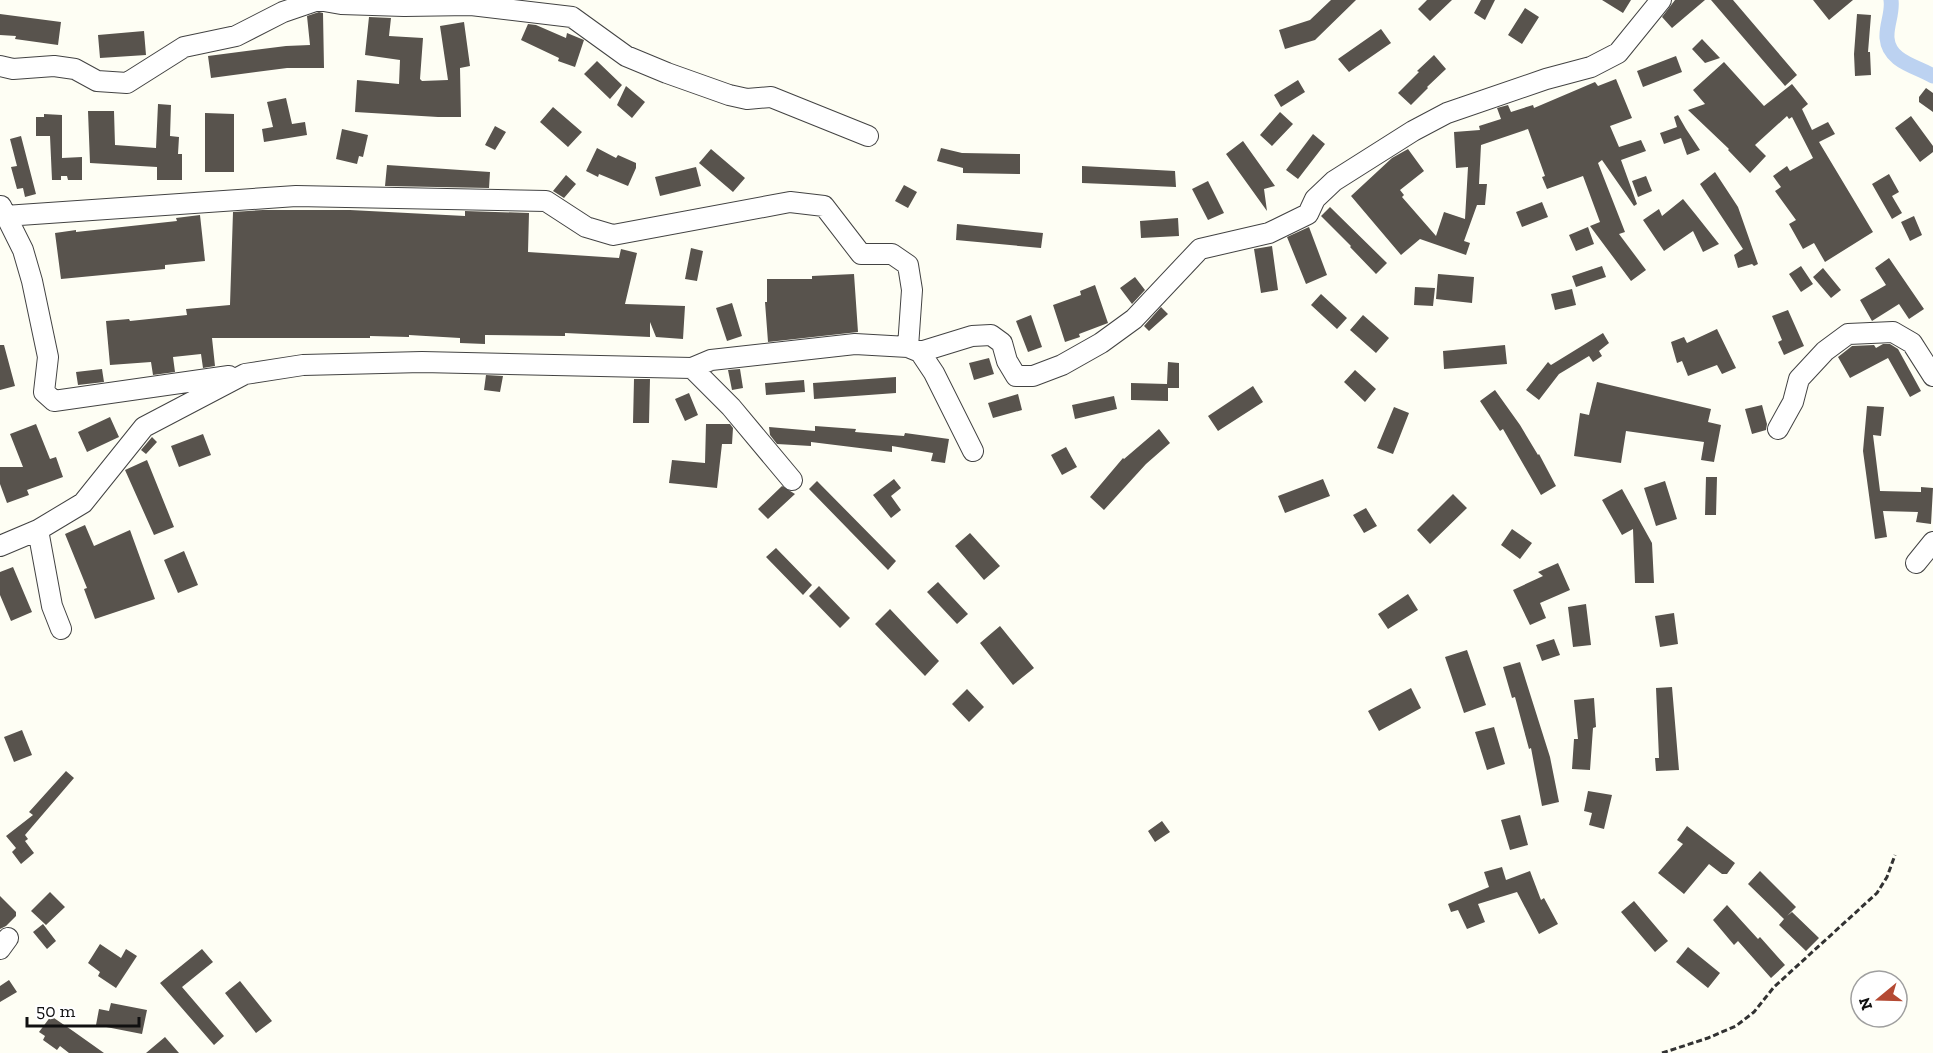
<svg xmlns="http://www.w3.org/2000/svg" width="1933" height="1053" font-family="'Zilla Slab',serif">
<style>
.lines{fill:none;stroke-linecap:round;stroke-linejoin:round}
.canal{stroke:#bcd2f1;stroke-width:15}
.building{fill:#58534d}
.minor-casing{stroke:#434343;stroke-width:22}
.path{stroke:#323232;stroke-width:3;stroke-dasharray:6 3;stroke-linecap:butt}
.minor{stroke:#fff;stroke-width:20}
</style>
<rect width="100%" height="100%" fill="#fefef4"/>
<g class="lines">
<!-- canal -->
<path class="canal" d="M1891,0C1893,13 1886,25 1887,38C1889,62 1916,66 1933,76"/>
</g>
<!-- building -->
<path class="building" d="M1331,0H1356L1315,40L1285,49L1279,30L1310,20Z
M1427,0H1452L1430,21L1418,9Z
M1481,0H1495L1485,20L1474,13Z
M1602,0H1631L1623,13Z
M1675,0H1705L1672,28L1662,17Z
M1711,0H1733L1797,75L1785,86Z
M1813,0H1853L1829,20Z
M1525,8L1539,17L1522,44L1508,35Z
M319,12L323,13L324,68H287L211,78L208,56L286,46L310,45L307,16Z
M0,14L61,22L58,45L15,39L16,36L0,35Z
M1857,14L1871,15L1868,52H1870L1871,75L1855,76L1854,54Z
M369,17L391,18L389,36L423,38L420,79L422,81L448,80L440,26L464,22L470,66L460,68L461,117H438L355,112L357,80L399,84L400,60L365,55Z
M528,24L536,25L566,38L567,33L584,40L575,67L558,61L559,58L521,40Z
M1381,29L1391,43L1349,72L1338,59Z
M144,31L146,55L100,58L98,35Z
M1702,39L1720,58L1705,63L1692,49Z
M1434,55L1446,69L1427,87L1428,88L1411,105L1398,93L1419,72L1417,71Z
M1676,56L1682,72L1643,87L1637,71Z
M597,61L622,85L610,99L584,74Z
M1724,62L1764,106L1792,84L1808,104L1802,109L1812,130L1828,122L1835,134L1819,142L1873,232L1825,262L1814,243L1803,249L1789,224L1796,220L1775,191L1781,187L1773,176L1787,166L1790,171L1813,158L1792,117L1789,119L1787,116L1755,145L1766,156L1750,173L1728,150L1729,149L1688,110L1705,104L1693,90Z
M1616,79L1632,118L1610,126L1619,147L1641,140L1646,151L1621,160L1637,204L1634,206L1602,160L1598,163L1625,232L1619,234L1646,270L1631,281L1590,226L1600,222L1583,176L1547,189L1542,177L1545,176L1528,129L1481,145L1479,184H1487L1485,205H1477L1464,241L1470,243L1466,255L1420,239L1401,255L1351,196L1392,158L1408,149L1424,171L1400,190L1404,195L1402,197L1436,236L1444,212L1465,219L1468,167L1456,168L1454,132L1480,130L1479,126L1501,119L1497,108L1508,105L1511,112L1533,105L1534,108L1595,82L1598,86Z
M1298,80L1305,92L1281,107L1274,95Z
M626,86L645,102L632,118L617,105Z
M1926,88L1933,93V112L1919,102V97Z
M286,98L292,124L305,122L307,135L264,142L262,129L273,127L267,102Z
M158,104L171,105L170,136L179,137L178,154H182V180H157V167L90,163L88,111H114L115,145L156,148Z
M553,107L582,132L568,147L540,122Z
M1280,112L1293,124L1272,146L1260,135Z
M205,113L234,114V172H205Z
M44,114L62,115V158L82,157V180H68L67,176H61V180H52L50,136H36V117H44Z
M1678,115L1686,129L1700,150L1687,155L1681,138L1664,144L1660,133L1677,127L1674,117Z
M1911,116L1933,146V152L1920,162L1895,128Z
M495,126L506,132L495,150L485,145Z
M342,129L368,135L363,157L359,156L357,164L336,159Z
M1313,134L1325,144L1298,179L1286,170Z
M21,136L36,194L25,197L23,188L17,189L11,167L17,166L10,139Z
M1243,141L1275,186L1264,189L1267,211L1226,154Z
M597,148L616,158L618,155L636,163V168L628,186L599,174L598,177L586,171Z
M941,148L962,153L1020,154V174L963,173V168L937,161Z
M711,149L745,178L733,192L699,163Z
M387,165L490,172L489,188L385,186Z
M1082,166L1175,171L1176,187L1082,183Z
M696,167L701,186L660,196L655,177Z
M1715,172L1738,207L1758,264L1754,266L1752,264L1738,268L1734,255L1743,249L1700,184Z
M1889,174L1899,192L1892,196L1902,213L1892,219L1872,184Z
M566,175L576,184L564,198L553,191Z
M1646,176L1652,191L1638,197L1632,181Z
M1208,181L1224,213L1208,220L1192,189Z
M904,185L917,192L908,208L895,201Z
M1683,199L1696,215L1719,244L1703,252L1693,231L1664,251L1643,220L1659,209L1662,216Z
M1542,202L1548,217L1522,227L1516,212Z
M1330,207L1387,263L1376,274L1350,247L1351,246L1321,216Z
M263,210H350L465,216V211L529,213L528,252L619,258L621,249L637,253L625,304L685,306L683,339L656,337L650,322V337L565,333V336L485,335V344L460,343V338L409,335V337L370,336V338H212L215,366L203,368L201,354L173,357L175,372L153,375L151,362L110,365L106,321L129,319L130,321L187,315L186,309L230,305L233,212Z
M200,215L205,261L165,265V269L61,279L55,233L76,230V232L177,221L176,218Z
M1914,216L1922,235L1910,241L1901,222Z
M1178,218L1179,236L1141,238L1140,221Z
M957,224L1043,233L1041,248L956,240Z
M1309,227L1327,275L1306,284L1287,237Z
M1588,227L1594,244L1576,251L1569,235Z
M1272,246L1278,290L1261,293L1254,249Z
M691,248L703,251L697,281L685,279Z
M1889,258L1924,309L1909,319L1899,304L1872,321L1860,300L1886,285L1875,268Z
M1602,266L1606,277L1576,287L1572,276Z
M1801,266L1813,284L1801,292L1789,274Z
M1823,268L1841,290L1831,298L1813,277Z
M854,274L858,332L768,342L765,302H767V279H812V276Z
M1438,274L1474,277L1472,303L1436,299Z
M1135,277L1145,290L1132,304L1120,288Z
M1095,285L1108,323L1079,334L1080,337L1065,342L1053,305L1081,295L1080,291Z
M1415,287L1435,288L1433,306L1414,305Z
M1572,289L1576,305L1555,310L1551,294Z
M1321,294L1347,318L1337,329L1311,305Z
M732,303L742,336L727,341L716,308Z
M1161,307L1168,314L1149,331L1144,326Z
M1788,310L1804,346L1784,355L1778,342L1782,340L1772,316Z
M1031,315L1042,347L1028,352L1016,321Z
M1363,315L1389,338L1376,353L1350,330Z
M1717,329L1736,368L1722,374L1717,365L1688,376L1682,361L1677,363L1671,342L1684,337L1687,343Z
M1603,333L1609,343L1599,351L1602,356L1593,362L1589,356L1559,374L1539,400L1526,390L1548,362L1551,365Z
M1883,344H1890L1898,349L1921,391L1910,397L1888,358L1850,378L1838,357L1852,346L1874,345L1876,348Z
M0,345H4L15,386L0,390Z
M1505,345L1507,364L1444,369L1443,351Z
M989,358L994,374L974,380L969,363Z
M1168,362L1179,363V388H1168V401L1131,400V383L1167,384Z
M102,369L104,382L78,385L76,372Z
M740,369L743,388L732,390L728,370Z
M1355,370L1376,389L1365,402L1344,382Z
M486,375L503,376L500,392L484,390Z
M896,377V393L814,399L813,383Z
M634,379H650L649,423H633Z
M804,380L805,392L766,395L765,383Z
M1597,382L1711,409L1708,422L1721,425L1714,462L1701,460L1704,442L1626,431L1621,463L1574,456L1580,413L1589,415Z
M1253,386L1263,402L1218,431L1208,416Z
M1495,390L1520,425L1538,455L1539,454L1556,486L1541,495L1503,429L1500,431L1480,401Z
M689,393L698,415L685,421L675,399Z
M1018,394L1022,410L993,418L988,403Z
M1114,396L1117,409L1075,419L1072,405Z
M1762,405L1767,424L1766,430L1752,434L1745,409Z
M1867,406L1884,407L1881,436L1873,435L1880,491L1921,492V487L1933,488L1931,524L1916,522L1918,512L1883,511L1887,537L1875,539L1863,451Z
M1394,407L1409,413L1393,454L1377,448Z
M110,417L119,437L87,452L78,432Z
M36,424L50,459L56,457L63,477L27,490L29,495L7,503L0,484V467H23L10,434Z
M706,424H730L733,428L732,444H722L717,488L669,483L672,460L705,463Z
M815,426L856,429L855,432L904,436L905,433L949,439L945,463L931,461L933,453L892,446V452L811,442V446L777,444L770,435L769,427L815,431Z
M1159,429L1170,443L1146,464L1104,510L1090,497L1123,458L1124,459Z
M203,434L211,455L179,467L171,446Z
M152,437L157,442L146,454L141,450Z
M1066,447L1077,467L1062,475L1051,455Z
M147,460L174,527L154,535L125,470Z
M1706,477H1717L1716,515H1705Z
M894,479L901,488L891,496L901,510L891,518L873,495Z
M1323,479L1330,496L1285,513L1278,496Z
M817,481L896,561L888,570L809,489Z
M1665,481L1677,519L1656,526L1644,488Z
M782,486L795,494L768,519L758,509Z
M1622,489L1652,543L1654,583H1635L1633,529L1622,535L1602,500Z
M1453,494L1467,508L1430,544L1417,530Z
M1366,508L1377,526L1364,533L1353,515Z
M85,525L94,546L130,530L155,599L95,619L84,589L87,588L65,534Z
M1512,529L1532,543L1520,559L1501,545Z
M970,533L1000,566L984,580L955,546Z
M776,548L812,585L803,595L766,557Z
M184,551L198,585L178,593L164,560Z
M1558,563L1570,590L1540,603L1546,618L1530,625L1513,590L1543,576L1538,572Z
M13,567L32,612L11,621L0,595V572Z
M938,582L968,614L957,624L927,592Z
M819,586L850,618L840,628L809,596Z
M1408,594L1418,610L1388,629L1378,614Z
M1586,604L1591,645L1573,647L1568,607Z
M890,609L939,661L925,676L875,624Z
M1674,613L1678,644L1660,647L1655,616Z
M1000,626L1034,668L1013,685L980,643Z
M1554,639L1560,655L1542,661L1536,645Z
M1467,650L1486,705L1464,713L1445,657Z
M1520,662L1550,757L1559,802L1542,806L1531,748L1529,749L1515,697L1512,698L1503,667Z
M1672,687L1679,770L1656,771L1655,758H1659L1656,688Z
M1411,688L1421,708L1379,731L1368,711Z
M967,689L984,707L969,722L952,704Z
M1594,698L1596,727L1593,728L1590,770L1572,769L1574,739H1578L1574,700Z
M1494,727L1505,764L1487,770L1475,732Z
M22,730L32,755L14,762L4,737Z
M66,771L74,778L25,835L28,839L25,841L34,853L21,864L12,852L16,848L6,836L33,815L29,812Z
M1588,791L1612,795L1604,829L1589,825L1592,813L1584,811Z
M1520,815L1528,845L1510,850L1501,820Z
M1162,821L1170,832L1155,842L1148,831Z
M1687,826L1735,863L1727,874H1722L1709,864L1684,894L1658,873L1683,844L1677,840Z
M1502,867L1506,880L1530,871L1541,900L1544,898L1558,924L1539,934L1517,892L1478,904L1485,922L1467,929L1458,910L1451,912L1448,904L1489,887L1484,872Z
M1760,871L1796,907L1787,916L1792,912L1819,938L1806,951L1779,925L1784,919L1748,884Z
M50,892L65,907L46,925L31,911Z
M0,896L16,912V916L6,926L0,929Z
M1634,901L1668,941L1655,952L1621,912Z
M1727,905L1758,939L1760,937L1785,965L1771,978L1738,941L1734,945L1713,920Z
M43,924L56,941L47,949L33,932Z
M100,944L121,958L126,949L137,956L116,988L98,976L100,972L88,963Z
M1688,947L1720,973L1708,988L1676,962Z
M202,949L213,962L182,987L224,1036L214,1045L160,983Z
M9,980L17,992L0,1002V986Z
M240,981L272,1021L256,1033L225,993Z
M111,1003L147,1010L142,1034L96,1025L99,1009L109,1011Z
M51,1016L73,1031L104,1053H69L60,1046L57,1050L43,1040L45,1036L39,1032Z
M165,1037L179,1053H146Z"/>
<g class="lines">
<defs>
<path id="minor" d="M0,66L13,69L54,66L75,69L97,81L127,83L184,47L236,36L283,12L318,0L341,4L404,6L471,5L572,17L626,56L667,73L729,95L747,99L771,97L868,136
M1,206L23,250L32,281L48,357L44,392L54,401L229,376
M0,214L5,216L296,196L546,201L586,227L613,235L790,202L824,206L861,254H892L908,265L912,290L908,347
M920,352L972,336L991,335L1002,343L1007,361L1016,376H1033L1062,365L1101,343L1134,319L1200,249L1269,233L1308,214L1315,199L1334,181L1413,131L1447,113L1546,79L1591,67L1618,53L1661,0
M692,368L731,407L792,480
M1778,429L1793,402L1799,379L1825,351L1848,334L1893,332L1912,343L1933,376
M38,530L52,606L61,629
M0,546L38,530L83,503L144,427L245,374L303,365L422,362L692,368L711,360L855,344L908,347L920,352L934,373L973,451
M1916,563L1933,542
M0,949L8,938"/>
</defs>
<!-- minor casing -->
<use href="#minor" class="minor-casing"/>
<!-- path -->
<path class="path" d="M1662,1053L1708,1038L1736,1026L1754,1012L1774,987L1877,893L1887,877L1895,855"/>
<!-- minor -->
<use href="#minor" class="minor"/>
</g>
<!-- north arrow -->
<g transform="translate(1879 999) rotate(251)"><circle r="28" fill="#ffffff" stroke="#9f9f9f" stroke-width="1.5"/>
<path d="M0-4.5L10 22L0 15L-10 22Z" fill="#b44933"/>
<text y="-9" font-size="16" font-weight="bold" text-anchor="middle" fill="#101010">N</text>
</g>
<!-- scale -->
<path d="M27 1017v9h112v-9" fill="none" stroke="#101010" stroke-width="3"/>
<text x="36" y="1017" font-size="18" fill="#101010" stroke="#ffffff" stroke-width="4.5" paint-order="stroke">50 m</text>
</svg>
